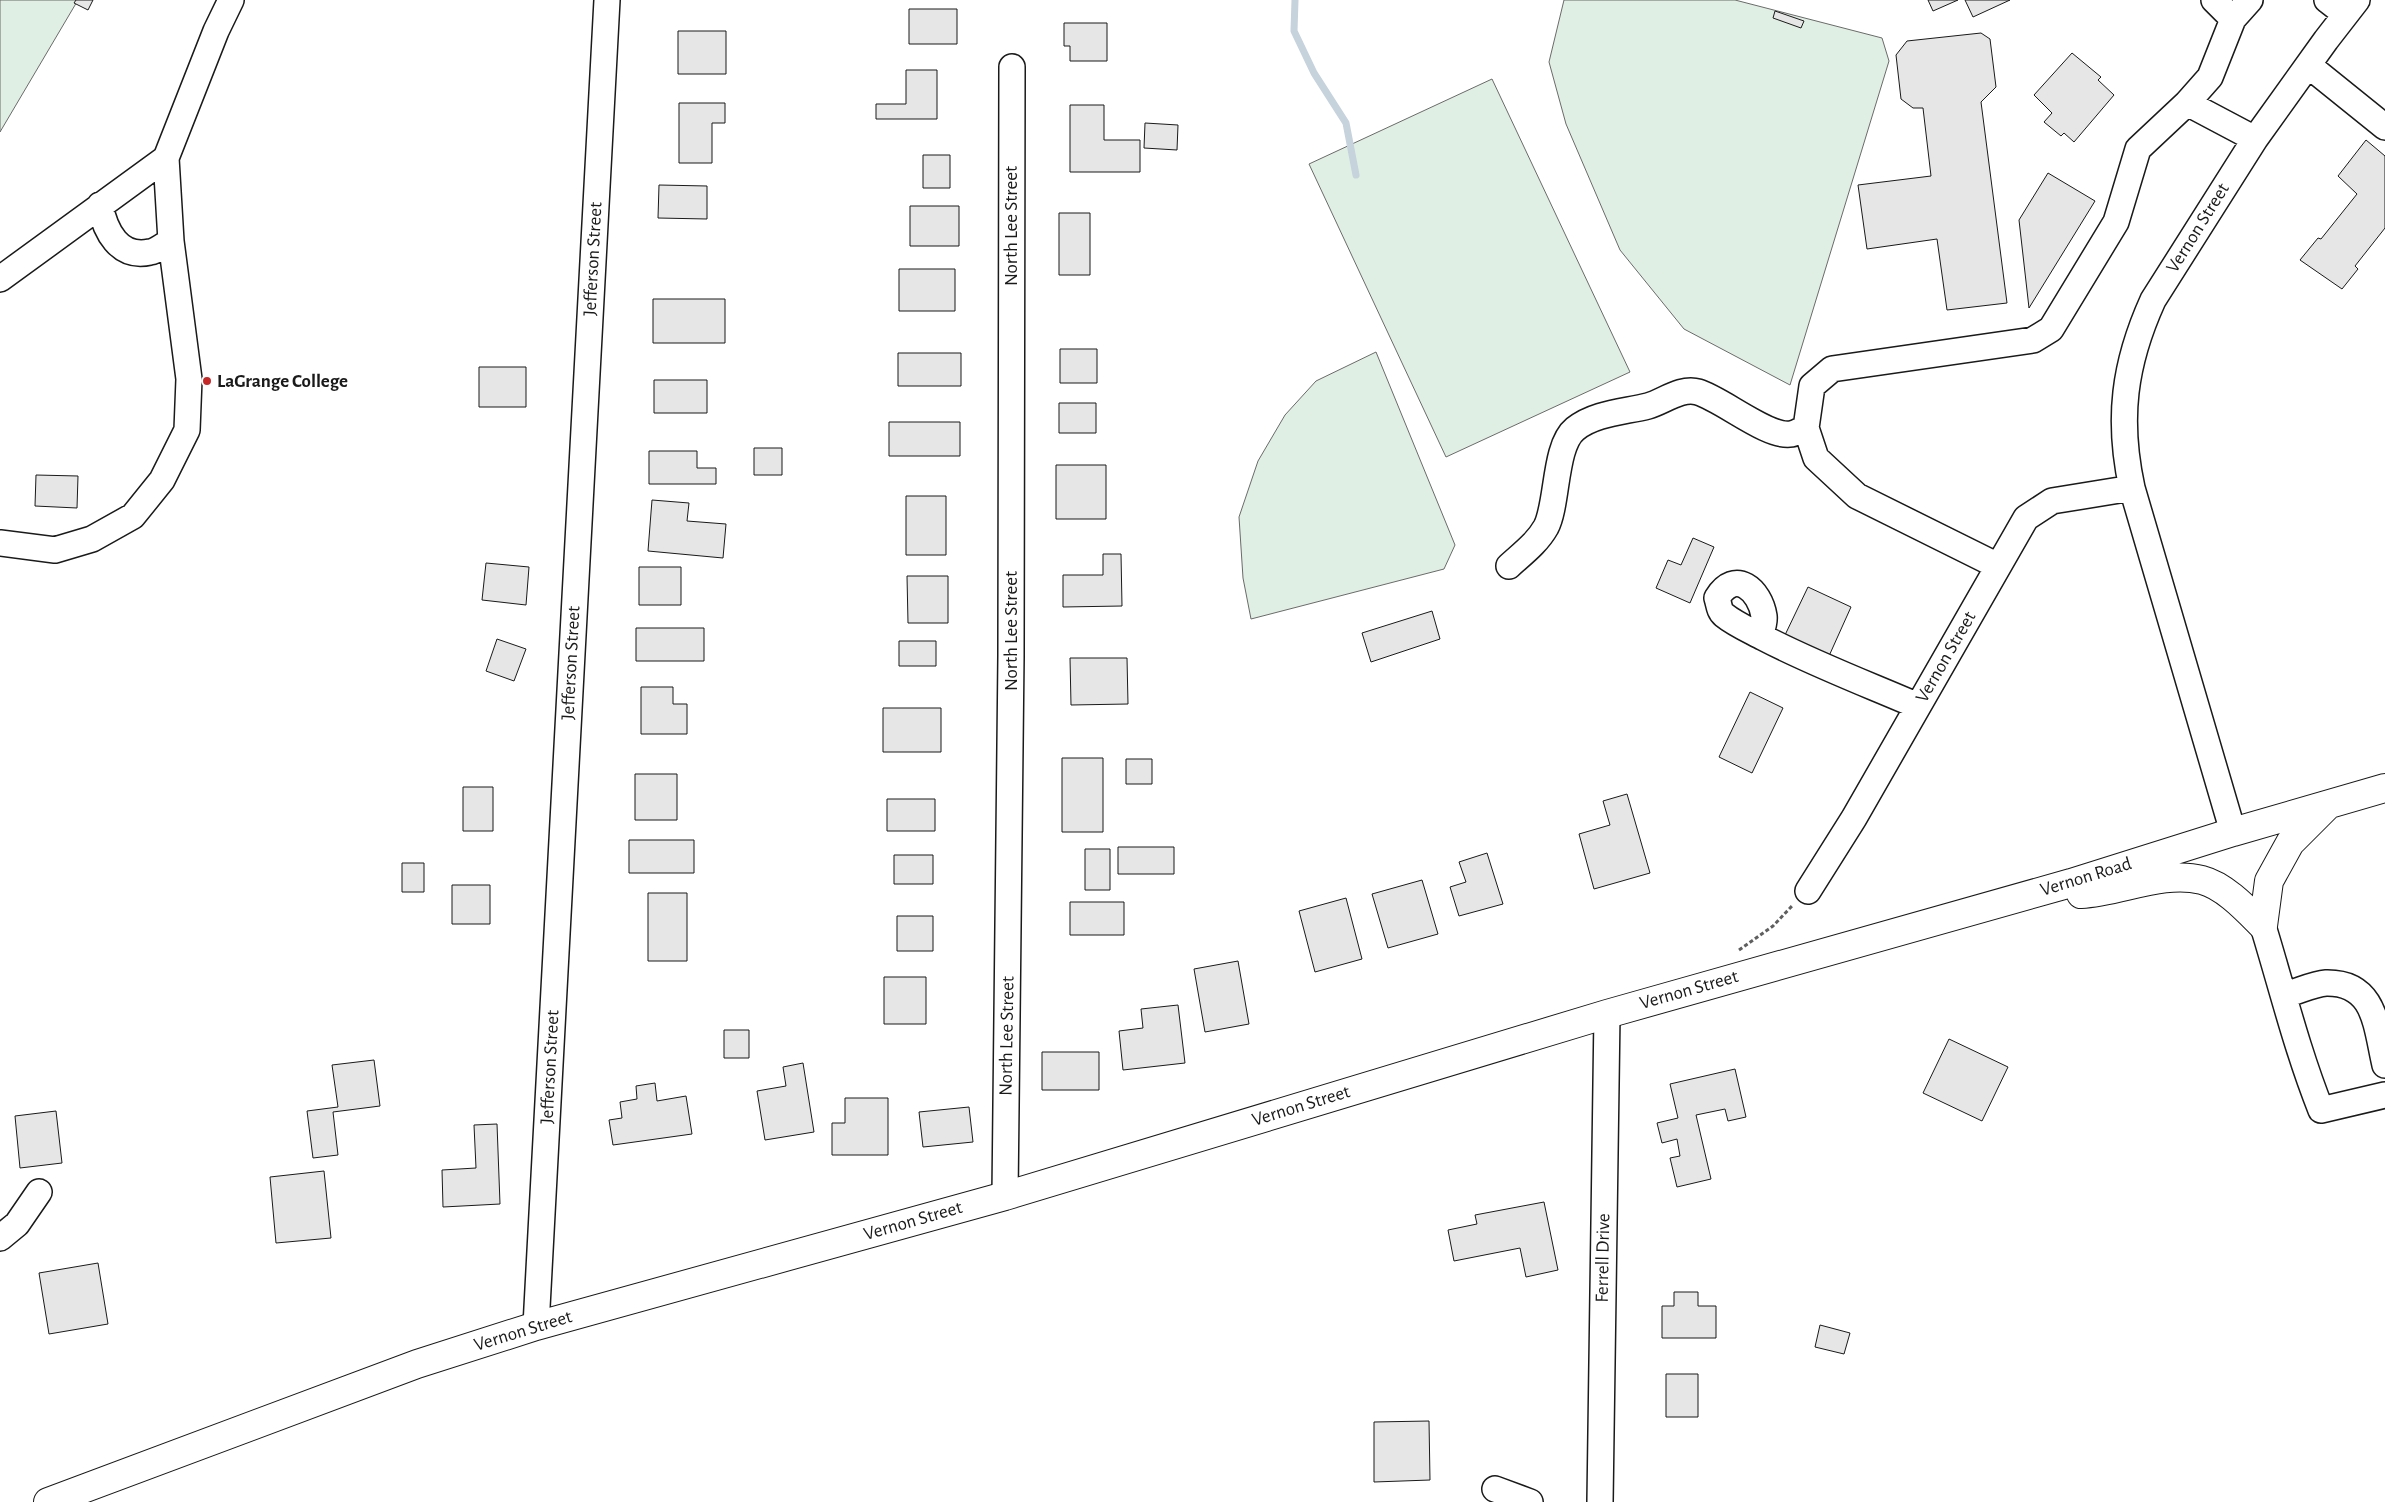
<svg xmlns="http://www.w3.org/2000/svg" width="2385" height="1502" font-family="'Alegreya Sans',sans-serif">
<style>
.green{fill:#e0efe3;stroke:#6a6a6a}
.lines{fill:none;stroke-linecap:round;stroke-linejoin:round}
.stream{stroke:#c6d2dc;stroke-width:7}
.building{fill:#e6e6e6;stroke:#1a1a1a}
.minor-casing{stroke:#1a1a1a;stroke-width:28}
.major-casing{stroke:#1a1a1a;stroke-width:30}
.path{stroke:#5f5f5f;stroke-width:3;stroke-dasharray:4 2.5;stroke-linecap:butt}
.minor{stroke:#fff;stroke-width:25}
.major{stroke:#fff;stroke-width:28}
.poi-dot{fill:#c62828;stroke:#fff;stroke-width:2}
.labels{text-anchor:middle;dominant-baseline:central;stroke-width:4;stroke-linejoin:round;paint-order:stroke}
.street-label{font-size:19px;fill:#1a1a1a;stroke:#fff}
.poi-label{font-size:19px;font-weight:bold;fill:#1a1a1a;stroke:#fff;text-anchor:start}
</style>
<rect width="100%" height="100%" fill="#fff"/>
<!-- green -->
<path class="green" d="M0,0H78L0,132Z
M1564,0H1735L1882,38L1889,61L1790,385L1684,329L1620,250L1566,124L1549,62Z
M1492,79L1630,372L1446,457L1309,164Z
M1376,352L1455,545L1444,569L1251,619L1243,578L1239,517L1258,461L1285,415L1316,381Z"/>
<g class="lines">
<!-- stream -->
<path class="stream" d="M1295,0L1294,31L1314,73L1346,123L1356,175"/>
</g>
<!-- building -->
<path class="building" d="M76,0H93L88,10L74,3Z
M1928,0H1958L1933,11Z
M1965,0H2010L1973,17Z
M909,9H957V44H909Z
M1775,11L1804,21L1801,28L1773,18Z
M1064,23H1107V61H1070V46H1064Z
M678,31H726V74H678Z
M1981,33L1990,39L1996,87L1981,102L2007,303L1947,310L1937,239L1867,249L1858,185L1931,176L1923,108H1913L1901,99L1896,55L1907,41Z
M2072,53L2101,77L2098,80L2114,95L2074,142L2064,133L2061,136L2044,122L2052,113L2034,95Z
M906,70H937V119H876V104H906Z
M679,103H725V123H712V163H679Z
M1070,105H1104V140H1140V172H1070Z
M1145,123L1178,125L1177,150L1144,148Z
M2366,140L2385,156V228L2355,266L2358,269L2342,289L2300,260L2318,238L2321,239L2357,194L2338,176Z
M923,155H950V188H923Z
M2048,173L2095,201L2029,308L2019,220Z
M659,185L707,186V219L658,218Z
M910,206H959V246H910Z
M1059,213H1090V275H1059Z
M899,269H955V311H899Z
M653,299H725V343H653Z
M1060,349H1097V383H1060Z
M898,353H961V386H898Z
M479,367H526V407H479Z
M654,380H707V413H654Z
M1059,403H1096V433H1059Z
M889,422H960V456H889Z
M754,448H782V475H754Z
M649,451H697V468H716V484H649Z
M1056,465H1106V519H1056Z
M36,475L78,476L77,508L35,506Z
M906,496H946V555H906Z
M652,500L689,503L687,521L726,524L723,558L648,551Z
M1693,538L1714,547L1690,603L1656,588L1668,560L1681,565Z
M1103,554H1121L1122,606L1063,607V575H1103Z
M486,563L529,567L526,605L482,600Z
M639,567H681V605H639Z
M907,576H948V623H908Z
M1808,587L1851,607L1829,656L1785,635Z
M1432,611L1440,639L1371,662L1362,633Z
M636,628H704V661H636Z
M497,639L526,649L514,681L486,671Z
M899,641H936V666H899Z
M1070,658H1127L1128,704L1071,705Z
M641,687H673V704H687V734H641Z
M1750,692L1783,708L1752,773L1719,757Z
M883,708H941V752H883Z
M1062,758H1103V832H1062Z
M1126,759H1152V784H1126Z
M635,774H677V820H635Z
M463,787H493V831H463Z
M1627,794L1650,873L1594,889L1579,834L1610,825L1603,801Z
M887,799H935V831H887Z
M629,840H694V873H629Z
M1118,847H1174V874H1118Z
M1085,849H1110V890H1085Z
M1487,853L1503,904L1459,916L1450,887L1466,882L1459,862Z
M894,855H933V884H894Z
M402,863H424V892H402Z
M1422,880L1438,934L1388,948L1372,894Z
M452,885H490V924H452Z
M648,893H687V961H648Z
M1346,898L1362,959L1315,972L1299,911Z
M1070,902H1124V935H1070Z
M897,916H933V951H897Z
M1238,961L1249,1024L1205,1032L1194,969Z
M884,977H926V1024H884Z
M1178,1005L1185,1063L1123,1070L1119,1031L1143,1028L1141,1009Z
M724,1030H749V1058H724Z
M1949,1039L2008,1067L1982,1121L1923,1093Z
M1042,1052H1099V1090H1042Z
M374,1060L380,1106L333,1112L338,1155L313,1158L307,1111L338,1107L332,1065Z
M803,1063L814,1132L765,1140L757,1091L786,1086L783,1067Z
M1735,1069L1746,1117L1728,1121L1725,1109L1696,1115L1711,1179L1677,1187L1670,1158L1680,1156L1677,1139L1662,1143L1657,1123L1678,1118L1670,1084Z
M655,1083L657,1101L686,1096L692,1134L613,1145L609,1120L622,1118L620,1102L637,1099L636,1086Z
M845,1098H888V1155H832V1123H845Z
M969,1107L973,1142L923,1147L919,1112Z
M56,1111L62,1163L20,1168L15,1116Z
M497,1124L500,1204L443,1207L442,1170L476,1168L474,1125Z
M324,1171L331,1238L276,1243L270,1177Z
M1544,1202L1558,1270L1526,1277L1520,1248L1454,1261L1448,1230L1477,1224L1475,1215Z
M98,1263L108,1324L49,1334L39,1273Z
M1674,1292H1698V1306H1716V1338H1662V1306H1674Z
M1820,1325L1850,1333L1844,1354L1815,1347Z
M1666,1374H1698V1417H1666Z
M1429,1421L1430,1480L1374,1482V1422Z"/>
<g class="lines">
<defs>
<path id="minor" d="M2327,0L2345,14
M2233,19L2250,0
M2308,65L2385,127
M2187,103L2210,77L2233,19L2214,0
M100,205C105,231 119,259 150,252C157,251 165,244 171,241
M0,279L166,158
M0,543L55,550L92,539L133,516L162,480L187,430L189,379L171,241L166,158L216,31L231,0
M1509,566C1522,554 1537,543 1546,527C1558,504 1554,446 1575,429C1595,413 1624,412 1648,406C1663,402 1681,387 1698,392C1722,399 1768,438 1791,434C1796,433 1801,430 1806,428
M1998,566L1857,496L1816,458L1806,428L1812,386L1832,369L2033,340L2051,329L2116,222L2138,149L2187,103L2255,139
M1760,635C1762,629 1765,623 1764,616C1760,590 1735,568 1717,598C1719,604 1719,611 1724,615C1735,624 1751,631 1764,638C1814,664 1867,684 1918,706
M2233,832L2132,488C2117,419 2124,364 2153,300L2255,139L2326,40L2357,0
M1808,891L1854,818L2026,518L2052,501L2132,488
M2263,926C2282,988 2297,1050 2321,1110L2385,1095
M2284,995C2297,992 2313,984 2326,983C2376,982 2376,1027 2385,1065
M1005,1196L1011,656L1012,67
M0,1238L17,1224L39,1192
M536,1326L607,0
M1495,1489L1530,1502
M1600,1502L1607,1014"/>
<path id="major" d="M2081,894C2120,892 2163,870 2202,880C2225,886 2247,910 2263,926
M2263,926L2269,881L2290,843L2327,806
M48,1502L417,1364L536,1326L1005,1196L1607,1014L2071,883L2233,832L2385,788"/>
</defs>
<!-- minor casing -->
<use href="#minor" class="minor-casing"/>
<!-- major casing -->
<use href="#major" class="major-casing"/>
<!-- path -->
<path class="path" d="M1739,950L1773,926L1792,906"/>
<!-- minor -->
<use href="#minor" class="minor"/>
<!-- major -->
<use href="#major" class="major"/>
</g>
<!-- markers -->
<circle class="poi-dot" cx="207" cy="381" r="5"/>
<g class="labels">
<!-- street labels -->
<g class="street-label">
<text transform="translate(1011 226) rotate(-90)">North Lee Street</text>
<text transform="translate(2198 228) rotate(-58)">Vernon Street</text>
<text transform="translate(593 259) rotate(-87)">Jefferson Street</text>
<text transform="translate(1011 631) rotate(-90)">North Lee Street</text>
<text transform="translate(1946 657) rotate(-60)">Vernon Street</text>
<text transform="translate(571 663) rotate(-87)">Jefferson Street</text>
<text transform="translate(2086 877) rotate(-17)">Vernon Road</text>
<text transform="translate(1689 990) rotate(-16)">Vernon Street</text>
<text transform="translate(1007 1036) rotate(-89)">North Lee Street</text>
<text transform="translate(550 1067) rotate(-87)">Jefferson Street</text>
<text transform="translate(1301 1106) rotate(-17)">Vernon Street</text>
<text transform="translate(913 1221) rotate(-16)">Vernon Street</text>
<text transform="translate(1603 1258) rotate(-89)">Ferrell Drive</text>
<text transform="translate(523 1331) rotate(-17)">Vernon Street</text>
</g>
<!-- poi labels -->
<g class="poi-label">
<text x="217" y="381">LaGrange College</text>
</g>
</g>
</svg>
